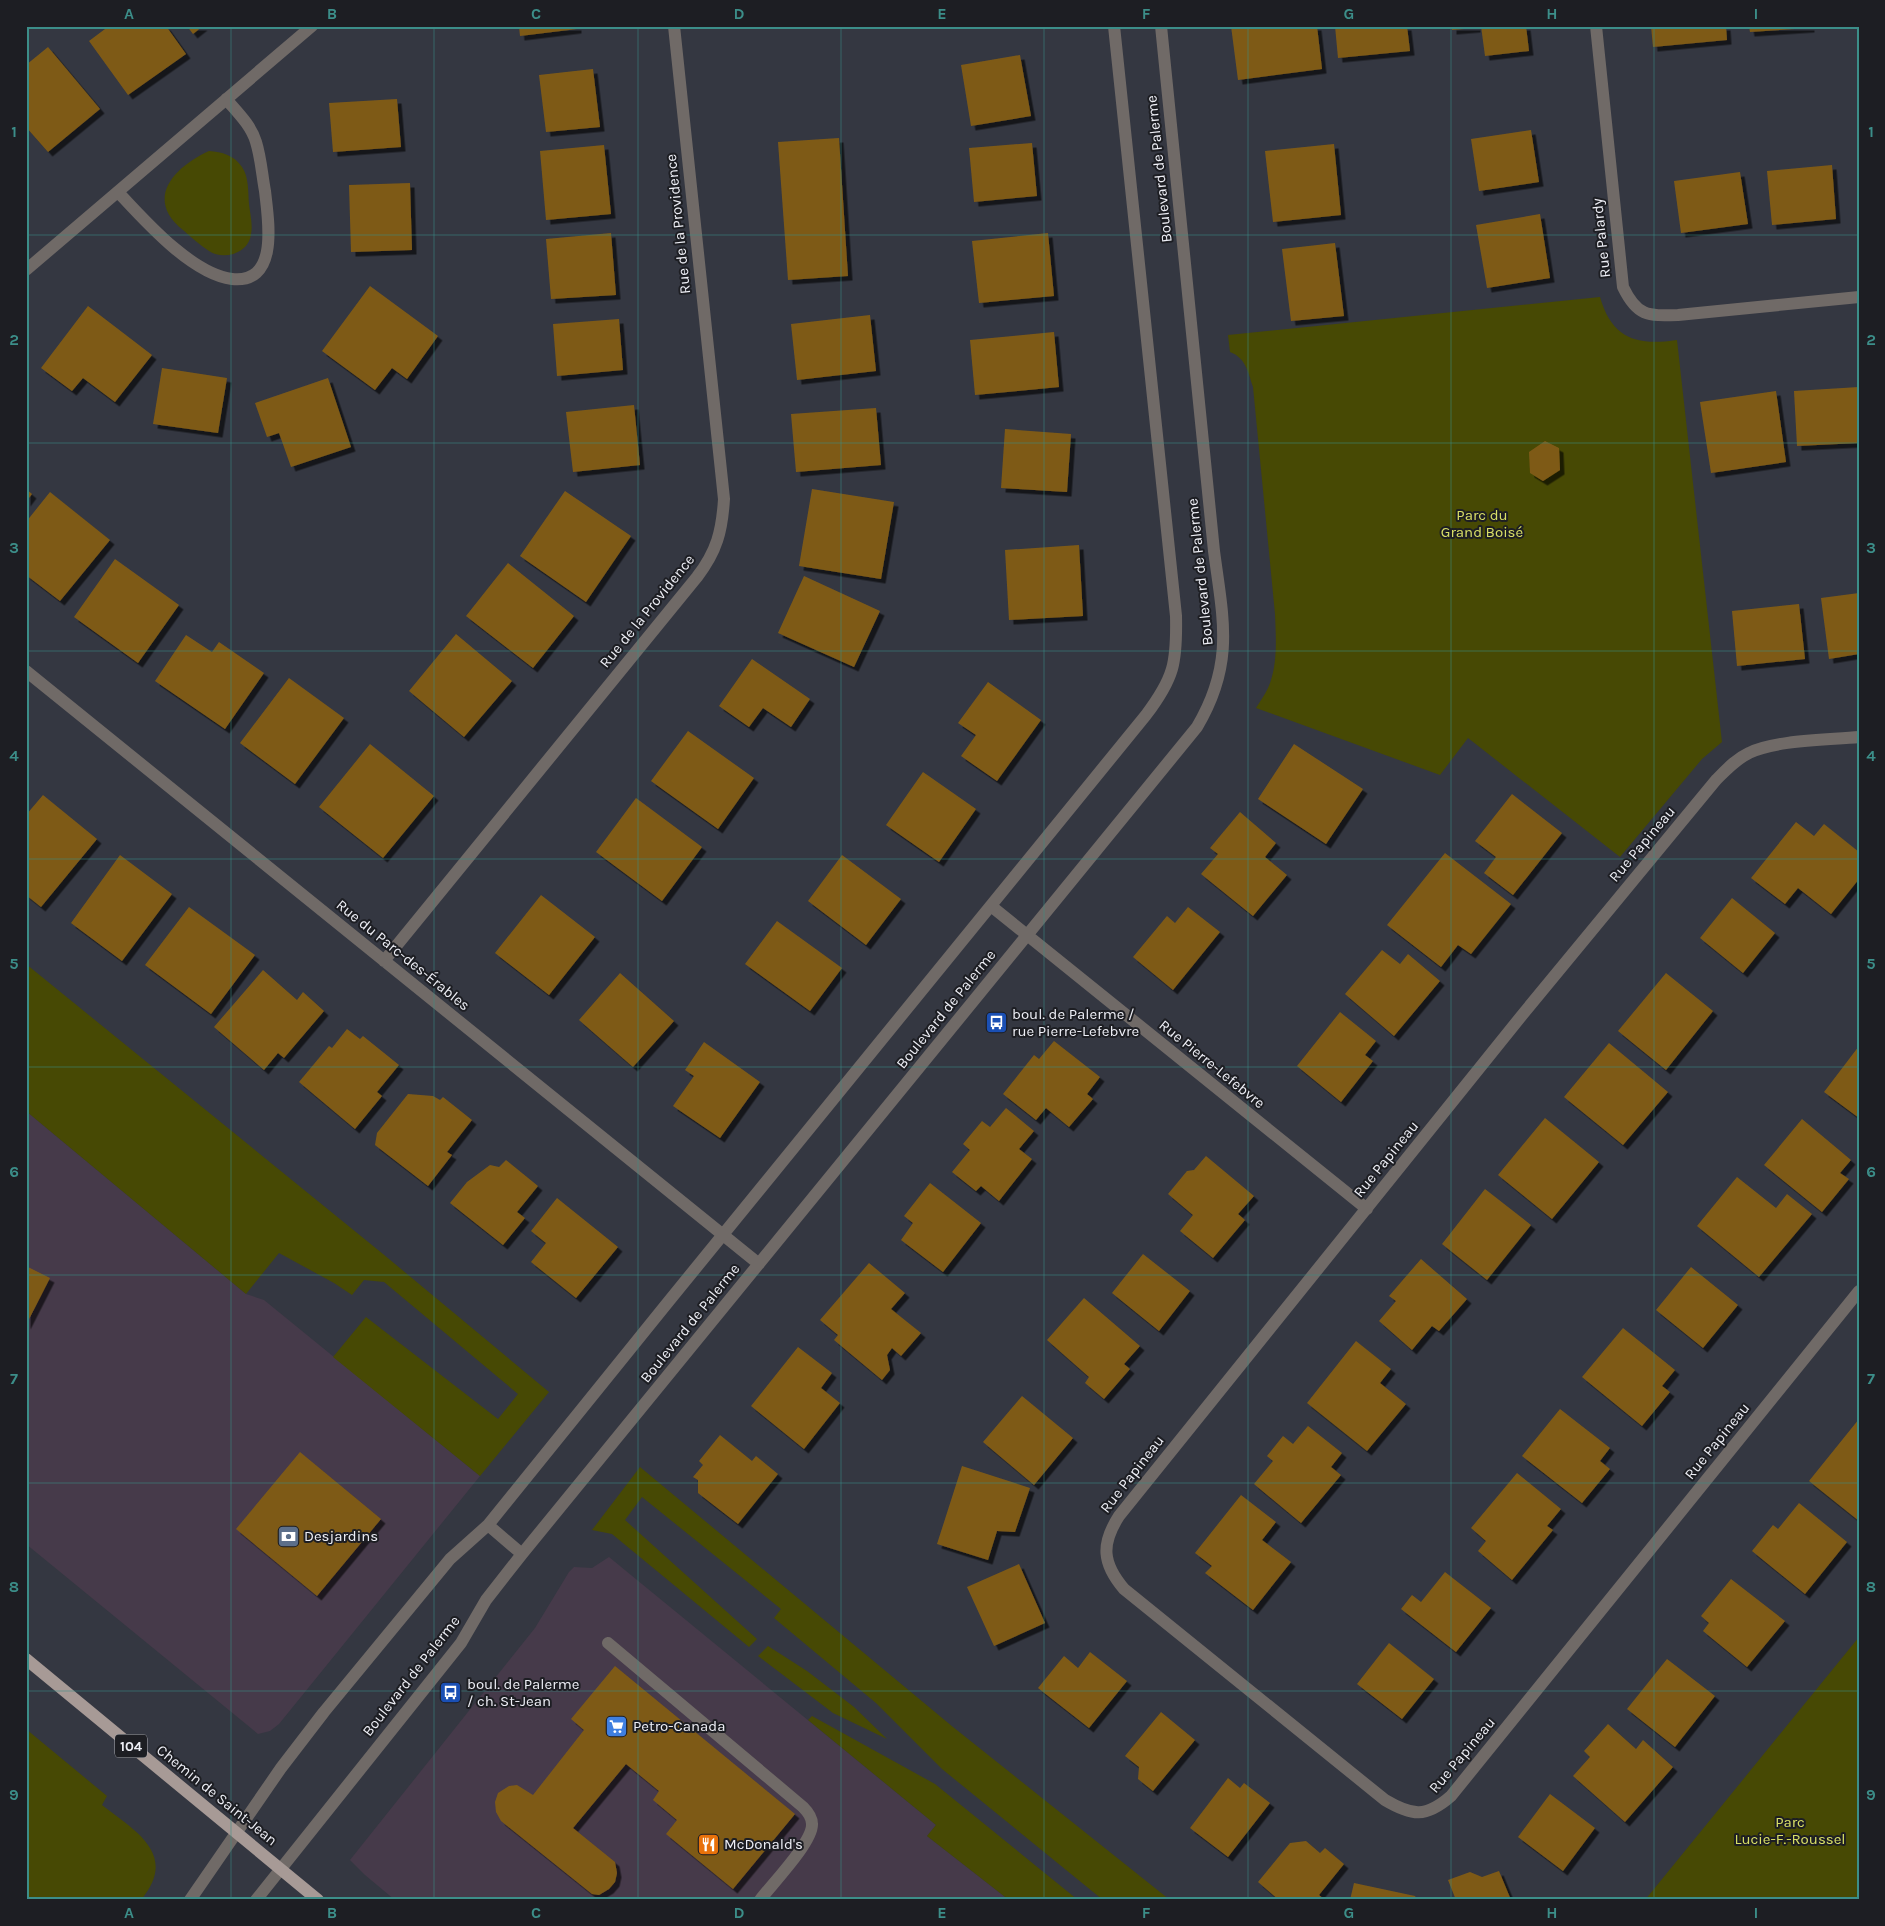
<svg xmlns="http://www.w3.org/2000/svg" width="1885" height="1926" font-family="Karla,sans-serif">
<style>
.commercial{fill:#463a4a}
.green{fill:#474904}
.building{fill:#7e5a18;filter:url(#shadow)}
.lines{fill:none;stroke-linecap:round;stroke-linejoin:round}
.minor{stroke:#706a67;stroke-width:12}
.major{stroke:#a79a96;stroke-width:12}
.grid{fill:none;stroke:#3c8e89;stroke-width:1;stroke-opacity:0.55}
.labels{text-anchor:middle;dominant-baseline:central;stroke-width:4;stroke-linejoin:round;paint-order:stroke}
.shield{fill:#1d1e23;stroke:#afb0b7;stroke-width:1}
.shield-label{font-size:14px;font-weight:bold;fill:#eeeff6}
.street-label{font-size:15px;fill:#eeeff6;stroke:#1d1e23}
.park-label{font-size:15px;fill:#dae067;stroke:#1d1e23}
.poi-label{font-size:15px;fill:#eeeff6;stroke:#1d1e23;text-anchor:start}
.neatline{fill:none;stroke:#3c8e89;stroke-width:2}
.grid-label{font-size:16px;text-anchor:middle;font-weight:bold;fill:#3c8e89}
</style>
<defs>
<filter id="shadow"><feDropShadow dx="4.5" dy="4.5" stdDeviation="0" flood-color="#0009"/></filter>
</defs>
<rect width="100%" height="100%" fill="#343741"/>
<!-- commercial -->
<path class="commercial" d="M26,1111L246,1294L264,1300L480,1476L279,1724L270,1731L258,1734L26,1544Z
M609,1557L936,1825L927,1836L1009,1900H395L365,1875L350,1860L535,1628L569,1572L574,1567L592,1568Z"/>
<!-- green -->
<path class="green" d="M209,151C222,152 234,155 242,167C249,177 248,192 249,204C250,213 253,225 251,234C249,253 224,261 209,251C200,245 191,237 183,230C144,199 174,167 209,151Z
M1600,297C1612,339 1637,346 1677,340L1722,742L1702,759L1620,857L1468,738L1440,775L1256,708C1260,701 1265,695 1268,688C1278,666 1276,638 1275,614L1253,387C1248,372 1246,358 1230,352L1228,335Z
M26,964L383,1254L549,1392L480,1476L333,1357L366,1317L498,1419L518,1394L384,1282L364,1280L352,1295L334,1283L279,1253L246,1294L26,1111Z
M640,1467L953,1727L1170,1900H1103L942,1769L876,1703L774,1618L781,1609L642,1497L625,1520L757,1639L749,1647L612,1534L592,1530Z
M1859,1637V1900H1645Z
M768,1646L807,1671L854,1707L887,1739L833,1713L758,1656Z
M812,1716L935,1784L1078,1900H1009L927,1836L936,1825L808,1720Z
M26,1729L107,1796L102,1805C135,1831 179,1854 141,1900H26Z"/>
<!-- building -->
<path class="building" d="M109,26H166L186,54L128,95L89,41Z
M187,26H203L193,34Z
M519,26H577V29L520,36Z
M1231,26H1317L1322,69L1238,80Z
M1335,26H1407L1410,51L1338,58Z
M1452,26H1476V28L1452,30Z
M1481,26H1526L1529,51L1485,56Z
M1651,26H1726L1727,40L1653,47Z
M1749,26H1810V28L1750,32Z
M48,47L100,109L48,152L26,127V65Z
M1020,55L1031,116L971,126L961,65Z
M593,69L600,127L546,132L539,75Z
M397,99L401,147L333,152L329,103Z
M1531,130L1539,182L1479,191L1471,139Z
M839,138L848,276L788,280L778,142Z
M1032,143L1037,196L974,202L969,148Z
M1334,144L1341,215L1273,222L1265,151Z
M604,145L611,214L546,220L540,151Z
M1832,165L1836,219L1772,225L1767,171Z
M1740,172L1748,224L1681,233L1674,181Z
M410,183L412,250L351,252L349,185Z
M1540,214L1550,278L1487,288L1476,225Z
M611,233L616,295L551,299L546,239Z
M1048,233L1054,296L979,303L972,241Z
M1335,243L1344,316L1291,321L1282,249Z
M370,286L438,336L407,379L392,368L375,390L322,351Z
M88,306L152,355L115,402L83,378L72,391L41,368Z
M870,315L876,371L797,380L791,324Z
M619,319L623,370L557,376L553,324Z
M1054,332L1059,387L975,395L970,340Z
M162,368L227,378L218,433L153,424Z
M328,378L351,447L291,467L279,433L267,437L255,403Z
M1859,387V443L1797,446L1794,391Z
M1776,391L1786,462L1711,473L1700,402Z
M634,405L640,465L573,472L566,412Z
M876,408L881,465L796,472L791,414Z
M1005,429L1071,434L1067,492L1001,488Z
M1545,441L1559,448L1560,470L1543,481L1530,473L1529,452Z
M26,489L32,494L26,502Z
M812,489L894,502L881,579L799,566Z
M565,491L631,536L586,602L520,556Z
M50,492L110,540L60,601L26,575V522Z
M1079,545L1083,616L1009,620L1005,550Z
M115,559L179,605L138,663L74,617Z
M508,563L574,616L533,668L466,616Z
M804,576L880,611L854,667L778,633Z
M1859,593V654L1829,659L1821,598Z
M1799,604L1805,659L1737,666L1732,611Z
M456,634L512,681L464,737L409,691Z
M186,635L212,652L219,642L264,673L225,729L155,681Z
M752,659L810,699L791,727L763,708L749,727L719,706Z
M289,678L344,718L295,784L240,743Z
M988,682L1041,720L997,781L961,756L976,735L958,723Z
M688,731L754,778L718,829L651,781Z
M370,744L434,796L383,858L319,807Z
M1294,744L1363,789L1326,844L1258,799Z
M923,772L976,809L939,862L886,825Z
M1512,794L1562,833L1513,895L1484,873L1496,857L1475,841Z
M43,795L97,839L41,907L26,895V815Z
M636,798L702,847L662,901L596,852Z
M1240,812L1276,843L1265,857L1287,875L1253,916L1201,874L1218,854L1210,848Z
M1796,822L1814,836L1824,824L1859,852V879L1831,914L1798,888L1785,904L1751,878Z
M1445,853L1511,904L1471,954L1458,945L1441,967L1387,925Z
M120,855L172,894L122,961L71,923Z
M842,855L901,899L866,945L808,901Z
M541,895L595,937L549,995L495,953Z
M1732,898L1775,933L1743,973L1700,938Z
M189,907L255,955L211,1014L145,965Z
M1188,907L1220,932L1173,990L1133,957L1167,916L1175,923Z
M777,921L842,968L810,1011L745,964Z
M1382,950L1400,964L1408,954L1440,981L1394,1036L1345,994Z
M263,970L297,1000L303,992L324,1011L284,1058L278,1053L264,1070L214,1027Z
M620,973L674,1021L633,1067L579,1020Z
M1666,973L1713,1011L1666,1070L1618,1031Z
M1340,1012L1376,1041L1365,1055L1373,1061L1341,1102L1297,1066Z
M347,1029L360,1039L363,1036L399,1065L377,1092L382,1096L355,1129L299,1082L329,1046L332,1048Z
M1054,1041L1100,1077L1087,1094L1093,1099L1069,1127L1046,1108L1036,1120L1003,1094L1034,1055L1039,1059Z
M704,1042L760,1082L720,1138L673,1106L694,1076L685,1070Z
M1609,1043L1668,1092L1623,1145L1564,1097Z
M1859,1046V1118L1824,1092Z
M408,1094L433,1096L440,1100L443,1097L472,1120L447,1152L452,1155L428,1186L375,1145L377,1133Z
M1006,1108L1034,1131L1019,1149L1032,1159L999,1201L981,1186L976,1191L952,1172L970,1150L963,1144L982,1121L990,1127Z
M1545,1118L1599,1162L1552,1219L1498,1175Z
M1802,1119L1851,1160L1840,1173L1849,1179L1822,1212L1764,1165Z
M1206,1156L1254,1196L1238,1214L1245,1220L1213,1258L1180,1231L1193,1215L1168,1194L1187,1171L1194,1170Z
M506,1160L538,1186L517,1212L525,1218L503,1245L450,1203L467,1182L490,1165L499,1167Z
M1737,1177L1776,1208L1787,1194L1812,1214L1759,1277L1697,1226Z
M930,1183L981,1223L943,1272L901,1240L913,1223L904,1216Z
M1485,1189L1531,1225L1487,1280L1442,1244Z
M557,1198L618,1247L576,1298L531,1262L546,1243L531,1231Z
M1143,1254L1190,1291L1159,1331L1112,1293Z
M1421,1259L1467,1299L1439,1331L1432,1326L1412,1350L1379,1321L1396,1301L1389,1296Z
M869,1263L905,1293L891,1309L921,1333L901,1356L892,1348L887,1355L890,1370L882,1380L834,1340L838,1335L820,1320Z
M26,1266L50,1278L26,1325Z
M1691,1267L1738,1305L1703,1348L1656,1310Z
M1084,1298L1140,1346L1124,1364L1130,1369L1104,1399L1085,1383L1089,1377L1047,1340Z
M1623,1328L1675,1370L1662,1386L1670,1392L1642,1426L1582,1377Z
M1356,1341L1391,1369L1380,1383L1406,1404L1367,1451L1307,1403Z
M798,1347L832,1373L821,1388L840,1403L804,1449L751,1406Z
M1022,1396L1073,1438L1034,1485L983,1442Z
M1560,1409L1610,1448L1600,1461L1610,1469L1582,1503L1522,1456Z
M1859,1419V1521L1809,1481Z
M1308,1426L1342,1453L1331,1467L1341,1475L1301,1523L1254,1484L1273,1461L1267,1456L1283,1436L1293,1444Z
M720,1435L752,1461L756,1456L778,1474L738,1524L698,1493V1480L693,1477L703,1465L699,1461Z
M300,1452L381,1519L317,1596L236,1529Z
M962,1466L1030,1488L1015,1532L997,1531L988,1560L937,1544Z
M1517,1473L1561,1509L1547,1526L1553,1530L1512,1580L1478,1551L1486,1541L1471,1528Z
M1241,1495L1276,1522L1262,1540L1291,1562L1253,1610L1205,1573L1212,1566L1195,1553Z
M1799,1503L1847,1542L1805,1594L1752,1551L1773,1525L1778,1529Z
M1019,1564L1045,1623L994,1646L967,1587Z
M1445,1572L1491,1608L1456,1652L1401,1609L1412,1595L1421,1602Z
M1731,1579L1785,1621L1747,1667L1703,1631L1709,1623L1701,1616Z
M1389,1643L1434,1679L1402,1719L1357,1684Z
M1090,1652L1127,1681L1089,1728L1038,1688L1064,1656L1078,1668Z
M1667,1659L1715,1696L1675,1747L1627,1709Z
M615,1666L795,1814L733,1889L666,1834L677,1820L653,1800L659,1791L626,1764L573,1828L615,1862L617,1873L615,1882L609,1889L599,1895L592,1894L501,1821L496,1812L495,1802L498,1793L509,1786L517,1785L533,1795L584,1730L571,1719Z
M1161,1712L1195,1740L1153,1791L1138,1779L1139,1767L1125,1756Z
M1608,1724L1636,1749L1643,1740L1673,1767L1625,1822L1573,1776L1590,1757L1584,1751Z
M1228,1778L1240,1788L1244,1783L1270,1803L1228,1857L1190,1828Z
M1550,1794L1595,1828L1563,1871L1518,1837Z
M1306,1841L1320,1853L1325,1848L1344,1864L1319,1895L1325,1900H1279L1258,1882L1290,1843Z
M1499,1871L1511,1900H1456L1448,1880L1470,1872L1482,1877Z
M1354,1883L1415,1896L1417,1900H1350Z"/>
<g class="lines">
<!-- minor -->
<path class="minor" d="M1596,26L1623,287C1637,316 1647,316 1678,315L1859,297
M119,193C145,221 192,274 232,279C280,284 268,219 265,191C262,175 261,158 256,142C251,125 237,112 226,99
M26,270L312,26
M26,671L759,1264
M1859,737C1829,740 1774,740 1749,753C1736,759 1726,770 1716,780L1523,1014L1119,1516C1101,1544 1102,1563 1124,1589L1385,1800C1412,1816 1426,1818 1451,1796L1859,1291
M991,906L1367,1209
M384,961L697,577C717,551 722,531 724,499L674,26
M488,1525L522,1554
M608,1643L803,1807C808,1812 812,1817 812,1824C813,1842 772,1884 760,1900
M190,1900L281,1768L324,1712L450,1559L488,1525C706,1254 926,985 1146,715C1174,678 1177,663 1176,616L1114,26
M256,1900L461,1643L486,1600L522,1554L1197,727C1235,663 1223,619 1214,551L1161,26"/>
<!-- major -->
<path class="major" d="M26,1659L318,1900"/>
</g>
<!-- grid -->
<path class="grid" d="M231,26V1900M434,26V1900M638,26V1900M841,26V1900M1044,26V1900M1248,26V1900M1451,26V1900M1654,26V1900M26,235H1859M26,443H1859M26,651H1859M26,859H1859M26,1067H1859M26,1275H1859M26,1483H1859M26,1691H1859"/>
<!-- icons -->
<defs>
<symbol id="bus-square" viewBox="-11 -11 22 22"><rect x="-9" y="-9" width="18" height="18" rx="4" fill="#1a4fb4" stroke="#1d1e23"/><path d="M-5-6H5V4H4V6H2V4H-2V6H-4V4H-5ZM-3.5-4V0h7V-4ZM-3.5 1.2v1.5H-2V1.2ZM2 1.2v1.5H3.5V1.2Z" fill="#fff"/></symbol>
<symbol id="bank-square" viewBox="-11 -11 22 22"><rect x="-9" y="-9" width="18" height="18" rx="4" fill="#5c6f8a" stroke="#1d1e23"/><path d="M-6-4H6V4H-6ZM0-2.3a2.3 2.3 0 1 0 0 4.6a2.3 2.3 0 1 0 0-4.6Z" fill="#fff"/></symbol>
<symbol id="supermarket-square" viewBox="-11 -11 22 22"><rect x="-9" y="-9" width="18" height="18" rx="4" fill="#3f7fe0" stroke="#1d1e23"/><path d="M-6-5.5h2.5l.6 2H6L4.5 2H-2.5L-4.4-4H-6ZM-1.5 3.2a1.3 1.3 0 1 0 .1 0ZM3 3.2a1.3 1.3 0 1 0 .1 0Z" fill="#fff"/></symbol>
<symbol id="restaurant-square" viewBox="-11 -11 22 22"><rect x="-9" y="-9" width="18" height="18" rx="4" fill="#e8710a" stroke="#1d1e23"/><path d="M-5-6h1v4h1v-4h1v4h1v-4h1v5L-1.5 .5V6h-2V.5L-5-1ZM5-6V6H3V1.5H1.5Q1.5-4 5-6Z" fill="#fff"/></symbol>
</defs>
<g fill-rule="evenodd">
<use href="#bus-square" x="984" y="1010" width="25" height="25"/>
<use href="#bank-square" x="276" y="1524" width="25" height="25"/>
<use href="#bus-square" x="438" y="1680" width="25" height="25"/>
<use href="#supermarket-square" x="604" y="1714" width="25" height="25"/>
<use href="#restaurant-square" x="696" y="1832" width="25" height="25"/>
</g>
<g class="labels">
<!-- shield labels -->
<rect class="shield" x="115" y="1734.5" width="32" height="23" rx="4"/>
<g class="shield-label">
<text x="131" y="1746">104</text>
</g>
<!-- street labels -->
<g class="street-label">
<text transform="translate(1159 169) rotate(-96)">Boulevard de Palerme</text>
<text transform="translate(678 224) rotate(-96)">Rue de la Providence</text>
<text transform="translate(1601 238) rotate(-96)">Rue Palardy</text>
<text transform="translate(1200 572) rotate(-96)">Boulevard de Palerme</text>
<text transform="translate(647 611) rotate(-51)">Rue de la Providence</text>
<text transform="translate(1642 844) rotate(-50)">Rue Papineau</text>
<text transform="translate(403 955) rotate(39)">Rue du Parc-des-Érables</text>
<text transform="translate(946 1009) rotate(-51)">Boulevard de Palerme</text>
<text transform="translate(1212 1064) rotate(39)">Rue Pierre-Lefebvre</text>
<text transform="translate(1386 1159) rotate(-51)">Rue Papineau</text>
<text transform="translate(690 1323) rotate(-51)">Boulevard de Palerme</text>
<text transform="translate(1717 1441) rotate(-51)">Rue Papineau</text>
<text transform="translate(1132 1474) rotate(-52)">Rue Papineau</text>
<text transform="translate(411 1676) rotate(-52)">Boulevard de Palerme</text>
<text transform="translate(1462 1755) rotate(-50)">Rue Papineau</text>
<text transform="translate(217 1795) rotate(39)">Chemin de Saint-Jean</text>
</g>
<!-- park labels -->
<g class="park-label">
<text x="1482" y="515">Parc du<tspan x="1482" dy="17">Grand Boisé</tspan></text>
<text x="1790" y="1822">Parc<tspan x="1790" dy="17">Lucie-F.-Roussel</tspan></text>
</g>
<!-- poi labels -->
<g class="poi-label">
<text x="1012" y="1014">boul. de Palerme /<tspan x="1012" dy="17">rue Pierre-Lefebvre</tspan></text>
<text x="304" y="1536">Desjardins</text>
<text x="467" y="1684">boul. de Palerme<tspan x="467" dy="17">/ ch. St-Jean</tspan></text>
<text x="633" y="1726">Petro-Canada</text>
<text x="724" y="1844">McDonald's</text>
</g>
</g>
<!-- border -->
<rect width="1885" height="1926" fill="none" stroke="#1d1e23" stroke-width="55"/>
<rect x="28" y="28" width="1830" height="1870" class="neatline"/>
<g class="grid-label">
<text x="129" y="19">A</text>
<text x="332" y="19">B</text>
<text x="536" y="19">C</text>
<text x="739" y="19">D</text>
<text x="942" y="19">E</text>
<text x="1146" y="19">F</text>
<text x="1349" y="19">G</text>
<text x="1552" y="19">H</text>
<text x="1756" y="19">I</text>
<text x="14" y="137">1</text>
<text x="1871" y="137">1</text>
<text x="14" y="345">2</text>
<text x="1871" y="345">2</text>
<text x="14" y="553">3</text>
<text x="1871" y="553">3</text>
<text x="14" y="761">4</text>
<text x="1871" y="761">4</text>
<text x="14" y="969">5</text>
<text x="1871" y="969">5</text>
<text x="14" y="1177">6</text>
<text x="1871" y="1177">6</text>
<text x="14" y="1384">7</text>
<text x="1871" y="1384">7</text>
<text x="14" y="1592">8</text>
<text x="1871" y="1592">8</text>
<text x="14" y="1800">9</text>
<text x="1871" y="1800">9</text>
<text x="129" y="1918">A</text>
<text x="332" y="1918">B</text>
<text x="536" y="1918">C</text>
<text x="739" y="1918">D</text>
<text x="942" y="1918">E</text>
<text x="1146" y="1918">F</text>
<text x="1349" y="1918">G</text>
<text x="1552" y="1918">H</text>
<text x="1756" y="1918">I</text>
</g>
</svg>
